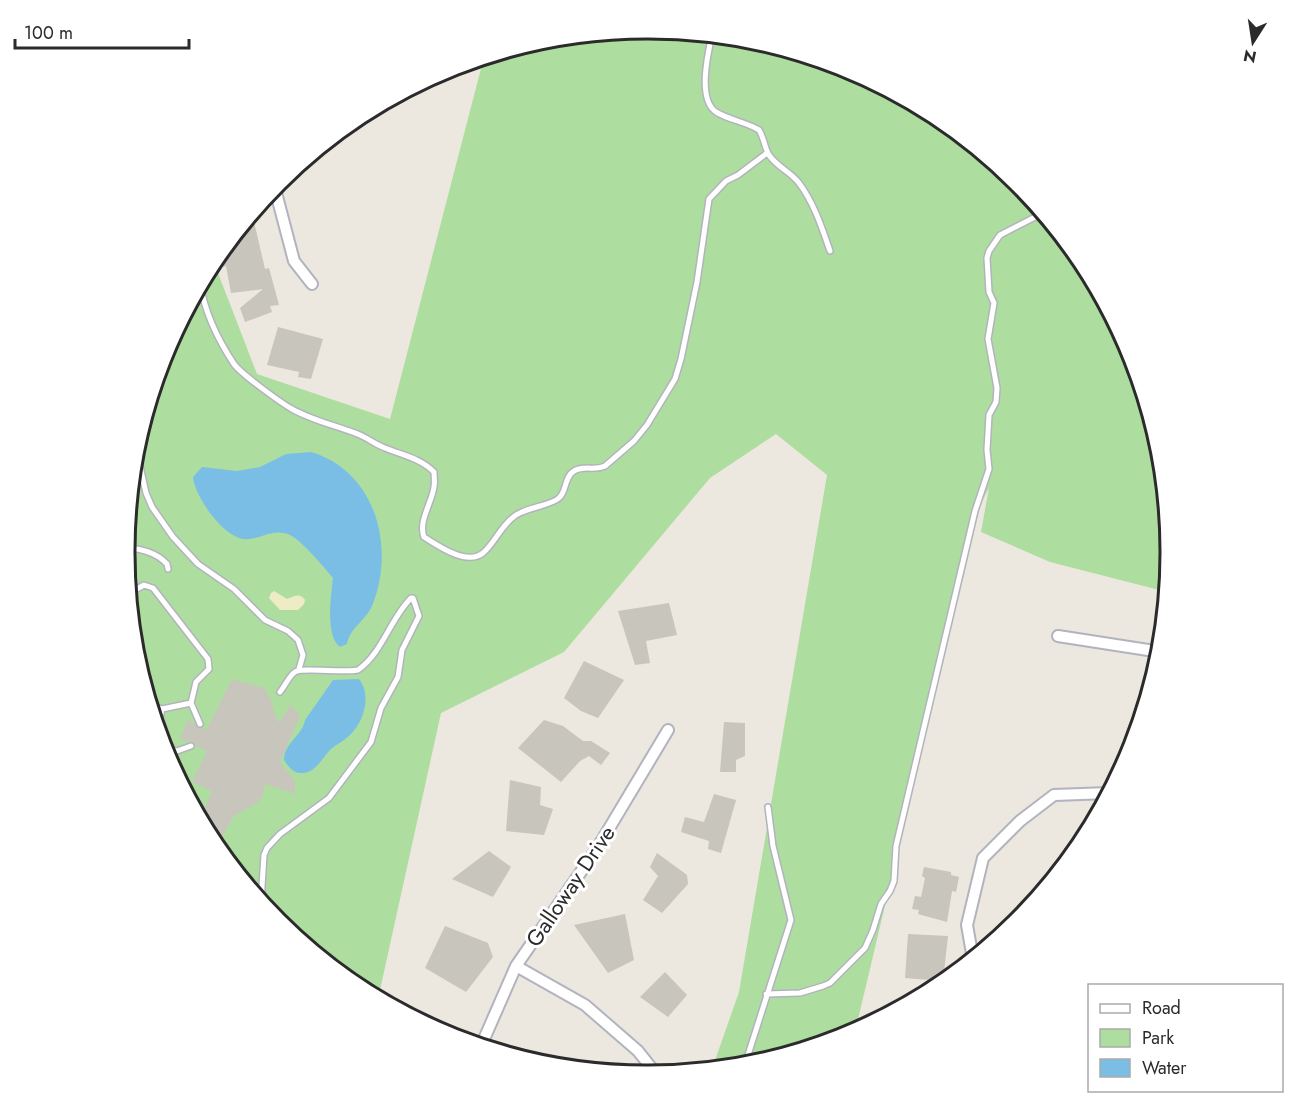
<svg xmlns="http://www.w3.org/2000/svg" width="1295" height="1104" font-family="Jost,sans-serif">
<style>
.green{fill:#aede9f}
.sand{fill:#eeecc4}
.water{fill:#7abee6}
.building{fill:#c8c5bd}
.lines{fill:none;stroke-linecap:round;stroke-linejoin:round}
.lane-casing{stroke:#b2b3be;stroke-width:8}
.street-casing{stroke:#b2b3be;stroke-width:14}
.lane{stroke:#fff;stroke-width:5}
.street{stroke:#fff;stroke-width:10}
.labels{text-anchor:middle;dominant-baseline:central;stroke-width:6;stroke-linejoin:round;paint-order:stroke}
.street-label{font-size:22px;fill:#2b2b2b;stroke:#fff}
.rim{fill:none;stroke:#2b2b2b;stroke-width:3}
</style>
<rect width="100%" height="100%" fill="#ece7df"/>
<!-- green -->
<path class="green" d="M647,29L750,39L848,68L939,117L1018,182L1083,261L1131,352L1161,450L1171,552L1167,592L1050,562L981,532L989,488L980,505L855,1032L749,1065L712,1069L739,992L827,475L776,434L710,478L564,652L441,713L378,999L356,987L277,922L212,843L164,752L134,654L124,552L134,450L164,351L213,260L257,374L390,419L484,57L546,38Z"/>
<!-- sand -->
<path class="sand" d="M274,591L287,599C294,597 299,592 305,600L304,604L298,610H280L269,598L271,593Z"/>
<!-- water -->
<path class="water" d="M311,452C376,471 396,548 372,606C366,620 349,629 347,644L340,647C325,636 331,595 333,578C324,567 301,540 290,535C272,527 259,541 244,539C223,537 195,497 193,477L202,467L237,471L260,467L286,454Z
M359,679C372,696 364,721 350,735C344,741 337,744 331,749C323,757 315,773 303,773C293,774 289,767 284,760C284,743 303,735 305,720L333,680Z"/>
<!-- building -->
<path class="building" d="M252,213L265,269L269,268L279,305L270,306L272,312L245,322L240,308L263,289L231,293L226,266L223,267L220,251Z
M278,327L323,339L311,379L298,377L299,372L267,365Z
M669,603L677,635L646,641L650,663L635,665L618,611Z
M584,661L624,680L598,718L581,711L564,698Z
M232,679L264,688L270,698L278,723L291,705L300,716L280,762L295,781V794L265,784L262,797L258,802L234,816L221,838L206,831L200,819L212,791L192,782L207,751L196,746L192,741L187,742L180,739L188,720L194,723L198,728L207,729Z
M544,720L563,726L583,741H591L610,753L601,765L589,756L580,761L561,782L518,748Z
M724,722L745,723V756L736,760V772H720Z
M510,780L541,787L540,805L553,809L544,835L506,831Z
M714,794L736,800L721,853L708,849L709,841L681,832L685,817L704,822Z
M489,851L511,867L493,897L452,879Z
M657,853L687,875L688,884L662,913L643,900L658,876L650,867Z
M924,867L951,872V875L959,877L956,892L952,891L947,922L918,914L919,910L912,909L915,896L921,897L925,878L922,876Z
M625,914L634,960L608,973L574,925Z
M445,926L488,943L493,957L466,992L425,968Z
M908,934L948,936L943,981L905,978Z
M665,972L687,995L668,1017L640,997Z"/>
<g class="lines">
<defs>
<path id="lane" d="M712,35C708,53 697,99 716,112C729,120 746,122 759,130C764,138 765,149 769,155C777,167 791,172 799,183C814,203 822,228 830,251
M200,284C205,312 218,340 234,364C240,373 281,403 292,409C313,421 338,426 360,435C369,439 376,445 385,448C402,455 420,458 434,472C434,476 435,482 434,487C432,502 418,522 424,537C438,546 467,566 483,553C495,543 501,525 516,515C528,507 550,506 559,498C567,491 564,477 574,471C584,465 595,471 605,466L634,441L647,425L675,379L681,359L697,282L709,199L726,181L738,175L767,153
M134,455L140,466L146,493L152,507L173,537L198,564L234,589L265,620L288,631L298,640L303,655L299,669
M124,549C139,547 157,553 167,564L168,569
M128,594L144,585L153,588L208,659L209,669L196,682L191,703L162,709L149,704
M191,703L200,724
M157,731L162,709
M163,747L177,751L191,746
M261,902L264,855L267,848L280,834L329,798L371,742L381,708L398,677L402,650L419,616L413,598H411C390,619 383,652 358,670C345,673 301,667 295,672C289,676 285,686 280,692
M766,994L800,993L823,986L830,983L865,948L873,930L881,904L890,891L894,881L896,846L975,511L989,469L987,450L989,415L996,402L997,388L988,339L994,303L989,292L987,258L989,251L1000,235L1043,213
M741,1066L748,1055L791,920L773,846L768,807"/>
<path id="street" d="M274,185L294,261L312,284
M1058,636L1161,652
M973,959L967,925L983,858L1020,821L1054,795L1109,793
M516,966L585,1005L638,1051L657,1075
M481,1046L516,966L598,847L668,730"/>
</defs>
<!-- lane casing -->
<use href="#lane" class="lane-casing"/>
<!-- street casing -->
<use href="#street" class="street-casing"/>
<!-- lane -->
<use href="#lane" class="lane"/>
<!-- street -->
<use href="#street" class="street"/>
</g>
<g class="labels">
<!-- street labels -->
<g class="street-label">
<text transform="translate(570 886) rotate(-56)">Galloway Drive</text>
</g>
</g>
<!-- crop -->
<path d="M0 0H1295V1104H0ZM647 39H648A512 512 0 0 1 1160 551V553A512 512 0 0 1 648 1065H647A512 512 0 0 1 135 553V551A512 512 0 0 1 647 39Z" fill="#fff" fill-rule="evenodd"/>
<path class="rim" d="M647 39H648A512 512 0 0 1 1160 551V553A512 512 0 0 1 648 1065H647A512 512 0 0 1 135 553V551A512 512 0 0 1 647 39Z"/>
<!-- legend -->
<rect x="1088" y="984" width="195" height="108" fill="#ffffff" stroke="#aaaaaa" stroke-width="1.5"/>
<rect x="1100" y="1004" width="30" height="9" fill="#ffffff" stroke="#aaaaaa" stroke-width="1.5"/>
<text x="1142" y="1014" font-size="18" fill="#2b2b2b">Road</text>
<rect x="1100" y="1029" width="30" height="18" fill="#aede9f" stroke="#aaaaaa" stroke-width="1.5"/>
<text x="1142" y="1044" font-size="18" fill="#2b2b2b">Park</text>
<rect x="1100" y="1059" width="30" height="18" fill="#7abee6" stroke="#aaaaaa" stroke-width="1.5"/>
<text x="1142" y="1074" font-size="18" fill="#2b2b2b">Water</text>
<!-- north arrow -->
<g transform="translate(1253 42) rotate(192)" stroke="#ffffff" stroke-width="4.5" paint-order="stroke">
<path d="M0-4.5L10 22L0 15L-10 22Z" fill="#2b2b2b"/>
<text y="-9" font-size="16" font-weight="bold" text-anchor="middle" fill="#2b2b2b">N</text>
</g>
<!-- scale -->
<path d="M15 39v9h174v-9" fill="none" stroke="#2b2b2b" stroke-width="3"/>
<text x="24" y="39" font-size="18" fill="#2b2b2b" stroke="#ffffff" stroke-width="4.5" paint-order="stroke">100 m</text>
</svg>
